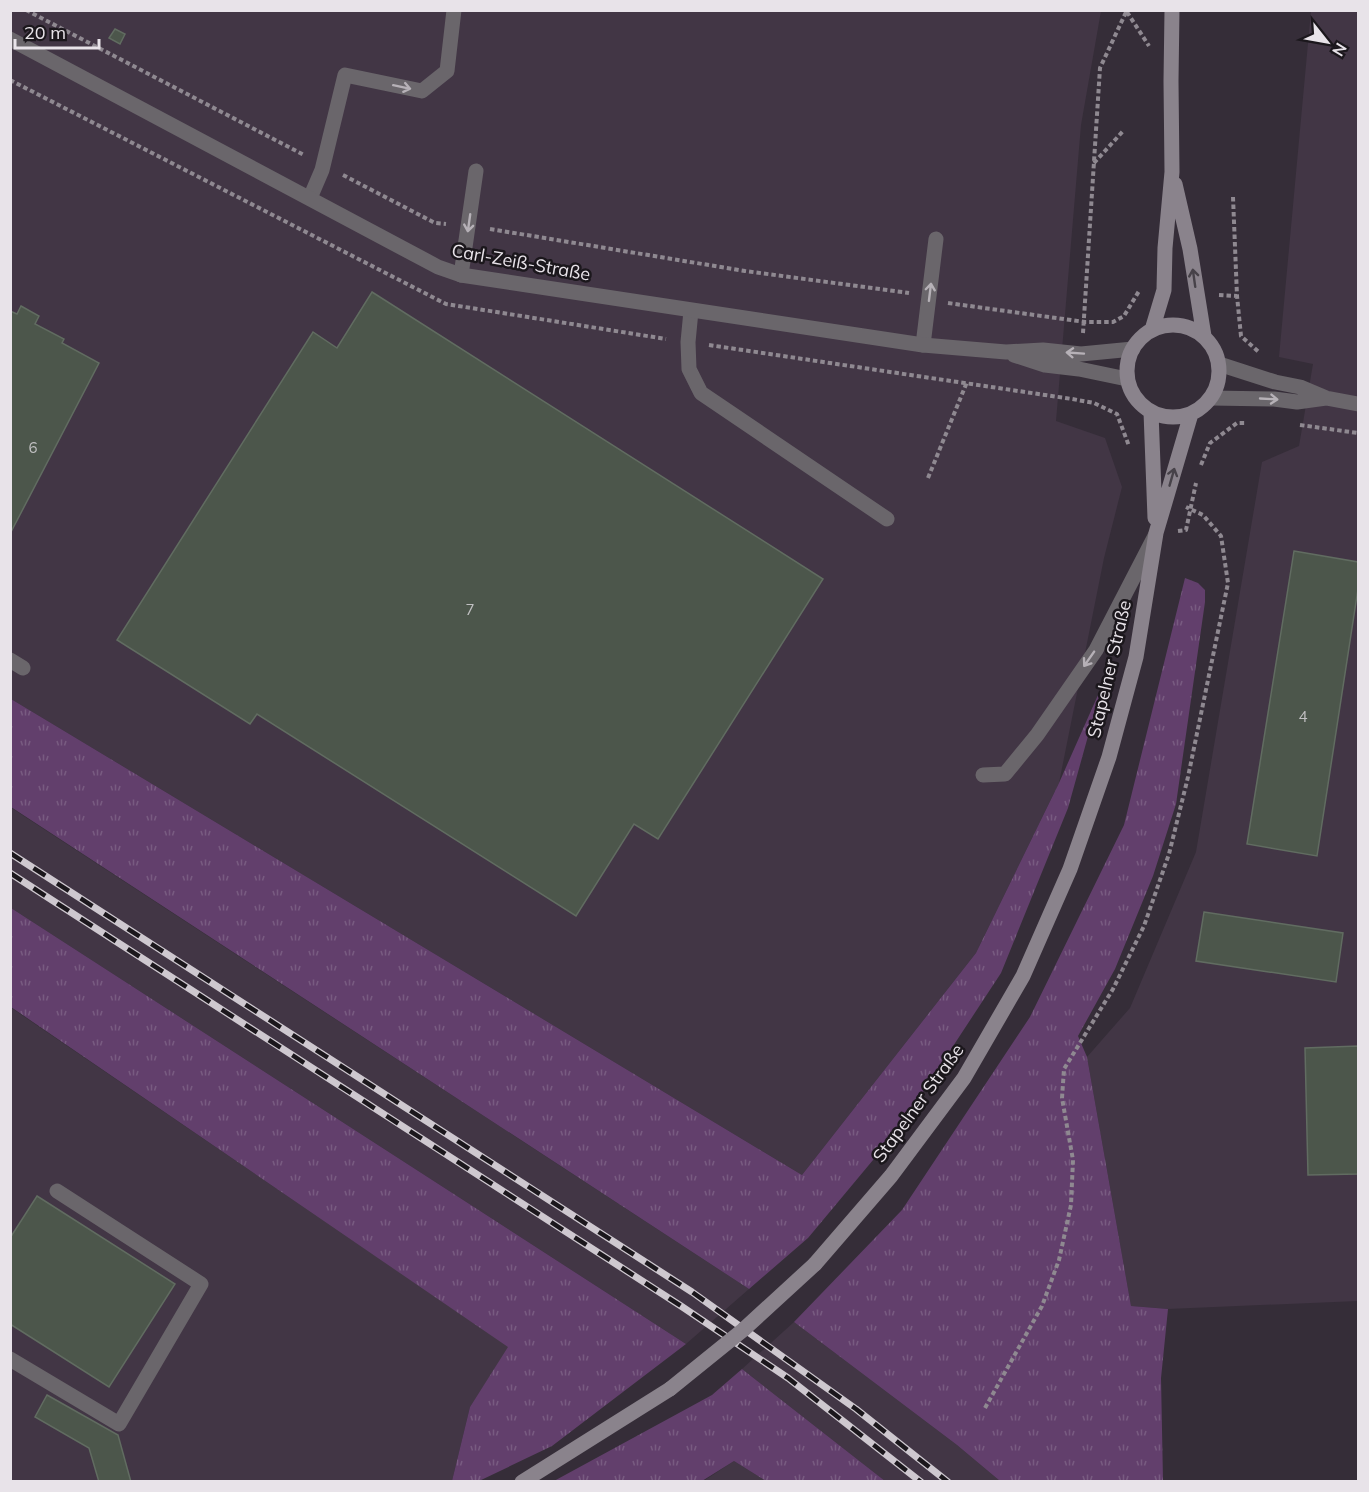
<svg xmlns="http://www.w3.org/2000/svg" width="1369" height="1492" font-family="Mulish,sans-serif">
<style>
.built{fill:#423645}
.grass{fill:url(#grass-tufts)}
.building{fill:#4c564b;stroke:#616c61;stroke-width:1.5}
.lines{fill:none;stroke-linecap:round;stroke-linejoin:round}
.path{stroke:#8f8991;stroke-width:4;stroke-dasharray:4.5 3;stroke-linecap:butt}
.lane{stroke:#6a666b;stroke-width:15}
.street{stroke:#6a666b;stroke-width:15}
.secondary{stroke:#8a838c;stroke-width:15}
.rail-casing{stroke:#cec8cf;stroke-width:7}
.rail{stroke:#1b171c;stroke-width:4.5;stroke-dasharray:14;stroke-linecap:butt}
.secondary-bridge{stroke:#8a838c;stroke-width:15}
.oneway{stroke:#b6b1b7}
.oneway2{stroke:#474249}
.labels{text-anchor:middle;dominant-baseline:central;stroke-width:5;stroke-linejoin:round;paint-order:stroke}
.number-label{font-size:15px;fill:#c1c0c2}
.street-label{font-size:18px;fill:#e8e3e9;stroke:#1b171c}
</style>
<defs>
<pattern id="grass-tufts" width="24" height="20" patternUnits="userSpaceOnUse" patternTransform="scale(1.5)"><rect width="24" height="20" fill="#623f6c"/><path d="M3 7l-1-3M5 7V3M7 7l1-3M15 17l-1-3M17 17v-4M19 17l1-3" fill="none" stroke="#785b81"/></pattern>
</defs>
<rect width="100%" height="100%" fill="#352d38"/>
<!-- built -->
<path class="built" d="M10,11H1101L1081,125L1056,421L1105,438L1122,487L1104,558L1059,783L976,953L802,1175L11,699Z
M1311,11H1358V1301L1168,1309L1131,1306L1087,1057L1130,1008L1196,852L1262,462L1299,446L1313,364L1279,357Z
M10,807L749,1289L686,1344L11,908Z
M10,1007L509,1347L470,1407L452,1481H11Z
M794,1322L957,1445L1000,1481H885L742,1369Z
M734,1461L766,1481L702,1482Z"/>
<!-- grass -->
<path class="grass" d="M1185,578L1198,583L1205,590V602L1176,804L1153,876L1115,969L1078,1036L1087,1057L1131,1306L1168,1309L1161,1378L1163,1481H1000L957,1445L794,1322L902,1210L1030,1017L1124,825Z
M1102,686L1068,808L1001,973L898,1130L808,1238L749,1289L11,807V699L802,1175L976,953L1059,783Z
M10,908H11L686,1344L552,1446L479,1481H452L470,1407L508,1347L11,1007Z
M742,1369L885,1481H766L734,1461L702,1481H554L712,1395Z"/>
<!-- building -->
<path class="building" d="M115,29L125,34L120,44L109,38Z
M372,292L823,579L658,839L634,824L576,916L257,714L250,724L117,640L313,332L337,348Z
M21,306L39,316L35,324L64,339L62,343L99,363L11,532L10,311L17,314Z
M1294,551L1358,562V589L1317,856L1247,844Z
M1204,912L1343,933L1336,982L1196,961Z
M1358,1046V1174L1308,1175L1305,1048Z
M37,1196L175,1284L109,1387L10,1324V1238Z
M47,1395L118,1435L131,1482H99L89,1448L35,1417Z"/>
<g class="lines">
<!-- path -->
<path class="path" d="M26,10L304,155
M1127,12L1149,46
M10,80L446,304L666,339
M1094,163L1124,130
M343,175L435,223L446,224
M1233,197L1237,296L1241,336L1260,353
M490,229L745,271L909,293
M1219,295L1237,296
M948,303L1085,322H1113L1124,316L1139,291
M1083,333L1100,68L1127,10
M709,345L1072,399L1094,403L1117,414L1129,446
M1300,425L1358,433
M1201,465L1210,443L1237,423H1245
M928,478L967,382
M1178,531L1186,530L1196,483
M985,1408L1042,1306L1059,1260L1071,1205L1073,1160L1062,1098L1064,1069L1113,989L1144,926L1169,854L1188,777L1228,583L1221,536L1203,515L1186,507"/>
<!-- lane -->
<path class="lane" d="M310,198L322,170L345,75L422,91L447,71L454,10
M461,275L476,171
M691,311L688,342L689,369L701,393L887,519
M923,345L936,239
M10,660L23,668
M983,775L1005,774L1037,735L1096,650L1155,536
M10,1359L119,1424L201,1284L57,1191"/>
<!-- street -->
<path class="street" d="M10,39L438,267L461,275L923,345L1006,352L1043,350L1081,354L1133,349
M1014,355L1045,365L1079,369L1127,379
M1219,364L1275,382L1300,387L1326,398L1358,404
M1211,398L1274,399L1297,402L1326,398"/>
<!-- secondary -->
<path class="secondary" d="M1175,184L1190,249L1204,336
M1127 371a46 46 0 1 1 92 0a46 46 0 1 1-92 0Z
M1152,330L1164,290L1165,248L1172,172L1171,81L1172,10
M1151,412L1155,518
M815,1264L891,1176L964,1078L1023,976L1070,869L1109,757L1136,657L1156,533L1191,414
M522,1482L670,1389"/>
<defs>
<path id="rail" d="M10,853L692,1292L856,1409L948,1482
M10,873L681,1306L788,1378L921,1482"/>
</defs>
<!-- rail casing -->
<use href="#rail" class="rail-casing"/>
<!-- rail -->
<use href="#rail" class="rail"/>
<!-- secondary-bridge -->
<path class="secondary-bridge" d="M670,1389L743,1330L815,1264"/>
</g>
<!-- one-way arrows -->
<defs><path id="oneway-shaft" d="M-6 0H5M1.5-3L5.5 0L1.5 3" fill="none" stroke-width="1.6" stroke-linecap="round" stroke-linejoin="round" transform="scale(1.5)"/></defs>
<g class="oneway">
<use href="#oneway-shaft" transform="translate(402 87) rotate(12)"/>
<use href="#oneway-shaft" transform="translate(469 223) rotate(98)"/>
<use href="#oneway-shaft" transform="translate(930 292) rotate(-83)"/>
<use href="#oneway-shaft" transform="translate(1075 353) rotate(-176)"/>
<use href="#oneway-shaft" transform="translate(1269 399) rotate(3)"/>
<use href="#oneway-shaft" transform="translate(1089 659) rotate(125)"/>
</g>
<g class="oneway2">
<use href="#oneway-shaft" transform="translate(1194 278) rotate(-98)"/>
<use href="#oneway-shaft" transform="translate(1172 477) rotate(-74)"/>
</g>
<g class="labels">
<!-- number labels -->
<g class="number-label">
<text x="33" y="447">6</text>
<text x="470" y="609">7</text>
<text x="1303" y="716">4</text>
</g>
<!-- street labels -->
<g class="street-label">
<text transform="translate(521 262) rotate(10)">Carl-Zeiß-Straße</text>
<text transform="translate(1109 669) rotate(-77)">Stapelner Straße</text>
<text transform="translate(918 1103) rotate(-54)">Stapelner Straße</text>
</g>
</g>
<!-- border -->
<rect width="1369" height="1492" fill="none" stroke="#e8e3e9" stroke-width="24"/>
<!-- north arrow -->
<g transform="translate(1327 42) rotate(121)" stroke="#1b171c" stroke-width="4.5" paint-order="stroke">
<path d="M0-4.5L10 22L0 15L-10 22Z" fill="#e8e3e9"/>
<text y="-9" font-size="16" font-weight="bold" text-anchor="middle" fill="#e8e3e9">N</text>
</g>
<!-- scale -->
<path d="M15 39v9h84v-9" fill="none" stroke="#e8e3e9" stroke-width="3"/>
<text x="24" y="39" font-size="18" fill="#e8e3e9" stroke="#1b171c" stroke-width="4.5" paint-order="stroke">20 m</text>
</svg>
